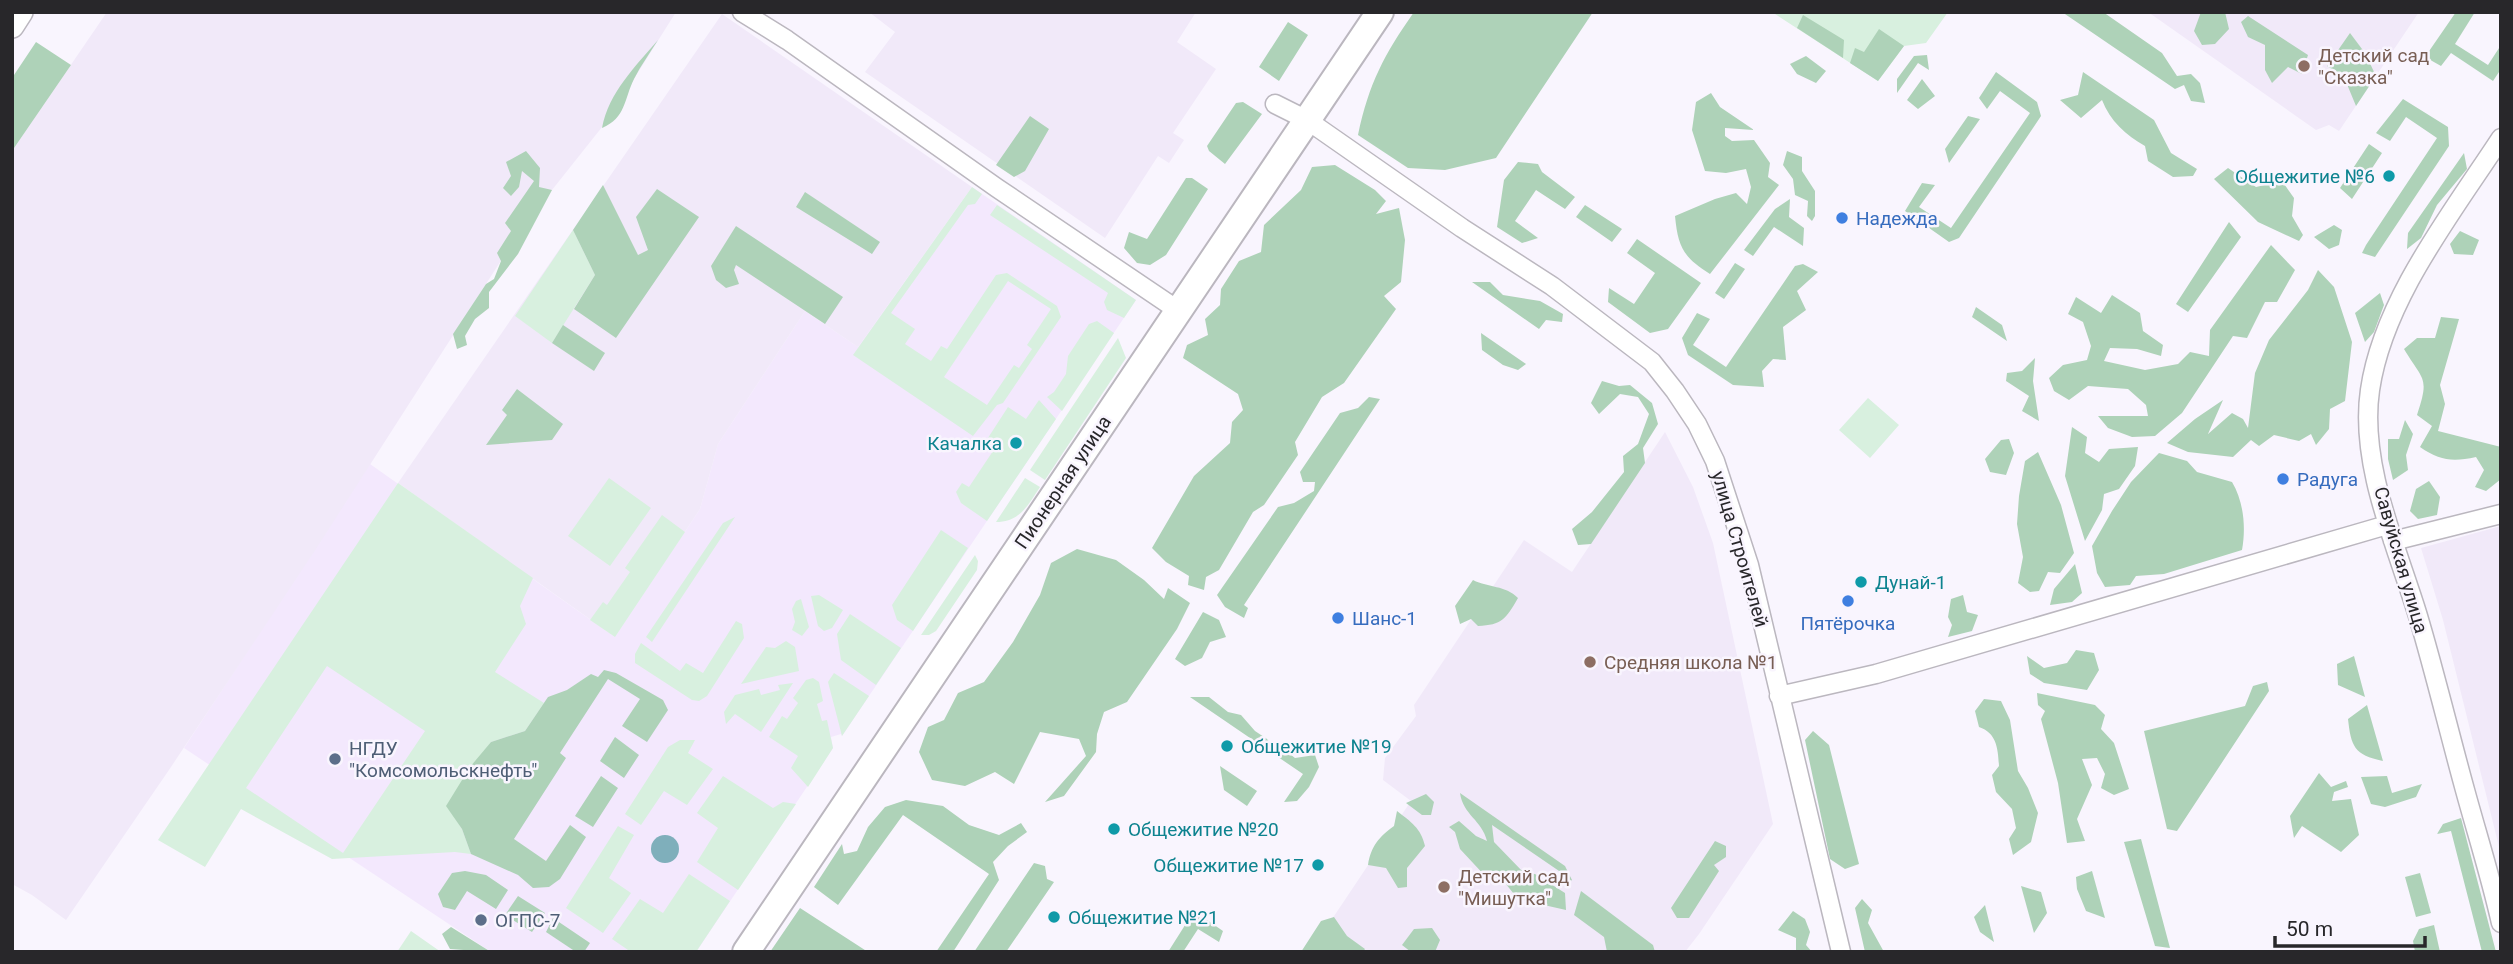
<svg xmlns="http://www.w3.org/2000/svg" width="2513" height="964" font-family="Roboto,sans-serif">
<style>
.commercial{fill:#f3e8fd}
.built{fill:#f1e9f9}
.green{fill:#d8f0df;fill-rule:evenodd}
.forest{fill:#aed2b8}
.water{fill:#7fafbb}
.lines{fill:none;stroke-linecap:round;stroke-linejoin:round}
.minor-casing{stroke:#bbb7bf;stroke-width:21}
.tertiary-casing{stroke:#bbb7bf;stroke-width:26}
.secondary-casing{stroke:#bbb7bf;stroke-width:30}
.minor{stroke:#fff;stroke-width:18}
.tertiary{stroke:#fff;stroke-width:23}
.secondary{stroke:#fff;stroke-width:26}
.education-dot{fill:#8d6e63;stroke:#f9f5fe;stroke-width:2.5}
.culture-dot{fill:#0f9aa8;stroke:#f9f5fe;stroke-width:2.5}
.shop-dot{fill:#3f7fe0;stroke:#f9f5fe;stroke-width:2.5}
.service-dot{fill:#5c6f8a;stroke:#f9f5fe;stroke-width:2.5}
.labels{text-anchor:middle;dominant-baseline:central;stroke-width:5;stroke-linejoin:round;paint-order:stroke}
.education-label{font-size:19px;fill:#785e54;stroke:#f9f5fe;text-anchor:start}
.culture-label{font-size:19px;fill:#0d838f;stroke:#f9f5fe;text-anchor:start}
.shop-label{font-size:19px;fill:#366cbe;stroke:#f9f5fe;text-anchor:start}
.street-label{font-size:19px;fill:#28272a;stroke:#f9f5fe}
.service-label{font-size:19px;fill:#4e5e75;stroke:#f9f5fe;text-anchor:start}
</style>
<rect width="100%" height="100%" fill="#f9f5fe"/>
<!-- commercial -->
<path class="commercial" d="M972,187L1136,300L842,736L841,734L831,737L833,748L696,952H491L184,748L370,464L615,637L700,509L718,444L805,311L858,347Z"/>
<!-- built -->
<path class="built" d="M107,12H676L610,117L552,190L536,206L314,552L171,767L66,920L32,895L12,884V151Z
M869,12H1196L1177,42L1216,69L1173,133L1184,140L1169,163L1158,156L1105,238L865,72L895,32Z
M2148,12H2419L2339,131L2329,125L2316,130Z
M722,14L972,187L858,347L805,311L718,444L700,509L615,637L398,483Z
M1665,432L1693,487L1713,543L1773,824L1699,934L1685,952H1310L1411,801L1383,780L1385,758L1416,716L1414,705L1524,540L1572,572Z
M2501,526V855L2443,620L2421,548Z"/>
<!-- green -->
<path class="green" d="M1772,12H1948L1926,43L1904,46L1878,81Z
M972,187L982,194L975,204L968,205L891,313L915,329L905,344L931,361L941,346L947,349L996,275L1007,273L1057,306L1061,317L1003,403L997,405L973,436L853,355ZM1008,281L1051,309L1027,345L1032,349L1019,368L1014,365L987,405L944,377Z
M997,205L1136,300L1124,318L1107,310L1104,302L1108,293L990,215Z
M573,230L595,275L552,343L515,316Z
M1097,321L1114,333L1062,411L1047,397L1054,392L1066,374L1068,356L1089,324Z
M1118,338L1126,358L1045,480L1030,470Z
M1868,398L1899,425L1870,458L1839,430Z
M1039,400L1056,419L987,521L961,503L956,492L962,483L969,487L993,451L984,444L1008,407L1026,419Z
M609,478L651,508L610,566L568,536Z
M1025,478L1040,487C1028,505 1020,522 996,522Z
M398,483L533,578L520,606L526,624L495,672L544,703L525,731L491,742L447,805L462,829L471,854L455,852L332,859L241,809L205,867L158,840ZM327,666L425,731L343,853L246,788Z
M662,515L685,532L615,637L590,620L603,602L607,605L630,572L625,568Z
M735,517L652,642L646,637L723,523Z
M941,530L968,548L913,631L897,620L892,605Z
M975,555L978,561L977,570L936,631L929,635H921Z
M819,595L843,610L832,628L824,631L818,626L811,596Z
M801,599L809,627L802,636L792,630L795,622L792,609L796,601Z
M850,614L901,648L876,685L841,660L837,634Z
M736,621L742,624L744,638L707,696L699,701L692,700L635,663V654L641,643L680,671L686,663L703,673Z
M786,641L795,647L799,671L741,684L766,647L775,648Z
M834,673L869,696L842,736L828,682Z
M813,678L819,682L823,701L817,704L822,721L827,720L833,748L808,787L791,768L798,756L769,737L782,716L787,719L798,703L793,698L806,680Z
M793,683L761,732L735,714L726,724L724,712L735,695L759,689L761,695L780,690L778,685Z
M680,740H695L688,753L713,769L687,805L664,791L641,825L625,814L668,747Z
M723,776L773,808L783,802L796,804L738,890L697,862L718,828L697,813Z
M618,826L634,835L609,878L631,893L603,933L566,908Z
M689,874L730,901L696,952H631L612,939L640,899L663,913Z
M411,931L441,952H397Z"/>
<!-- forest -->
<path class="forest" d="M1414,12H1593L1496,158L1445,170L1408,168L1358,135C1369,83 1384,55 1414,12Z
M2062,12H2103L2162,53L2177,76L2191,74L2200,83L2205,103L2191,101L2184,85L2175,89Z
M2201,12H2225L2229,29L2215,44L2202,45L2194,31Z
M2456,12H2475L2455,44L2488,65L2501,45V69L2493,81L2451,53L2441,66L2425,57Z
M1803,15L1844,40L1843,58L1797,28Z
M2248,16L2308,55L2302,74L2288,67L2272,83L2265,70V45L2248,37L2241,22Z
M1288,22L1308,35L1279,81L1259,67Z
M1879,29L1904,46L1878,81L1850,63L1855,48L1864,52Z
M2350,33L2365,53L2376,76L2356,106L2344,77L2327,66Z
M658,40C650,53 641,65 634,79C624,99 626,118 602,128C609,92 635,67 658,40Z
M36,42L71,65L12,151V78Z
M1927,55L1929,70L1918,63L1897,93V79L1914,56Z
M1806,56L1826,71L1816,83L1797,74L1790,64Z
M1996,72L2037,102L2041,116L1959,238L1949,242L1905,211L1922,183L1935,185L1919,207L1951,228L2030,113L2000,91L1987,109L1979,98Z
M2083,72L2154,120L2171,153L2197,169L2193,176L2173,177L2148,161L2145,146C2126,135 2110,121 2102,100L2081,118L2060,100L2078,95Z
M1922,79L1935,96L1918,109L1907,100Z
M1711,93L1720,107L1754,130L1725,128V136L1732,141L1754,140L1770,163L1768,177L1779,185L1710,274C1683,257 1678,247 1675,216L1715,199L1736,193L1747,204L1751,187L1746,169L1726,173L1705,171L1692,130L1696,102Z
M2403,99L2448,127L2449,146L2375,257L2362,253L2366,245L2437,138L2406,117L2390,141L2376,133Z
M1243,102L1262,114L1225,164L1209,151L1207,146L1236,103Z
M1030,116L1049,129L1025,171L1014,177L996,165Z
M1968,116L1980,119L1949,163L1945,149Z
M2369,144L2382,153L2352,199L2340,188Z
M526,151L540,168L539,187L552,190L518,254L489,292V308L475,319L465,336L467,345L457,349L453,334L486,284L494,279L501,261L497,253L511,231L505,223L534,181L522,171L519,187L511,196L503,188L511,176L506,162Z
M1787,151L1802,157V171L1815,191V216L1812,221L1807,216L1808,201L1795,195L1793,179L1783,165Z
M2464,153L2467,169L2437,205L2421,238L2407,249L2408,233Z
M1518,162L1538,164L1542,172L1575,197L1565,209L1536,190L1515,221L1538,238L1522,243L1497,227L1504,180Z
M1335,165L1375,190L1386,201L1376,214L1399,208L1405,240L1401,282L1384,296L1396,309L1344,383L1322,397L1295,442L1298,455L1264,505L1253,512L1219,570L1206,577L1204,590L1188,585L1189,576L1166,562L1152,548L1194,476L1230,443L1232,422L1243,410L1238,394L1183,358L1187,345L1208,335L1205,319L1220,305L1221,289L1239,261L1261,252L1264,225L1301,190L1312,167Z
M2228,168L2256,187L2282,181L2294,198L2292,216L2303,235L2299,241L2258,222L2214,179Z
M1186,178H1192L1208,189L1166,255L1150,265L1137,263L1124,248L1129,232L1147,239Z
M603,185L638,255L648,250L636,217L657,189L699,217L616,338L574,309L595,275L573,230Z
M805,192L880,242L872,254L796,207Z
M1790,199L1789,217L1804,228L1803,246L1774,227L1753,256L1744,250L1775,209Z
M1585,205L1622,229L1612,242L1576,217Z
M2229,222L2241,237L2188,312L2176,304Z
M2334,225L2342,230L2339,245L2329,249L2314,237Z
M736,226L843,297L825,324L736,265L734,270L739,284L726,288L716,280L711,266Z
M2460,231L2479,240L2473,255L2454,254L2450,244Z
M1637,239L1701,283L1668,329L1650,333L1608,302L1609,288L1634,304L1655,273L1627,253Z
M2271,245L2295,270L2277,302H2265L2247,338L2233,336L2182,413L2155,436L2132,437L2108,428L2098,416H2148L2146,405L2128,389L2088,386L2069,400L2054,391L2049,378L2063,365L2087,360L2091,346L2083,322L2068,314L2076,297L2101,313L2112,295L2140,313L2143,331L2163,345L2161,356L2137,349L2110,348L2104,361L2145,370L2178,364L2190,352L2209,356L2210,330Z
M1735,263L1745,269L1724,299L1715,293Z
M1803,264L1818,272L1797,291L1806,310L1783,327L1786,360L1773,359L1762,371L1764,387L1733,385L1688,355L1682,338L1697,313L1710,319L1693,345L1726,367L1795,266Z
M2318,270L2334,287L2352,342L2345,401L2330,409L2329,429L2316,445L2311,434L2299,441L2274,435L2259,446L2251,440L2233,457L2188,452L2167,443L2195,419L2223,400L2208,434L2232,413L2243,419L2248,428L2255,373L2269,340L2308,290Z
M1472,282H1490L1503,295L1540,301L1563,314L1562,322L1546,320L1539,329Z
M2380,293L2384,305L2374,332L2365,342L2355,313Z
M1976,307L2002,325L2007,341L1972,317Z
M2441,317L2459,319L2440,385L2445,404L2438,431L2501,447V479L2486,491L2475,487L2484,470L2476,457C2453,462 2440,461 2420,447L2432,426L2417,415C2430,376 2423,381 2404,349L2417,338H2435Z
M563,325L605,353L594,371L552,343Z
M1481,333L1526,364L1518,370L1503,365L1482,350Z
M2035,358L2033,381L2039,421L2022,411L2029,396L2006,381L2007,373L2022,371Z
M1602,381L1619,386L1630,385L1652,403L1658,424L1643,448L1645,463L1591,544L1578,545L1572,529L1592,512L1624,472L1623,456L1638,444L1649,414L1638,397L1620,394L1599,414L1591,403Z
M517,389L563,424L552,440L486,445L507,415L502,410Z
M1369,397L1380,399L1244,605L1248,608L1244,618L1225,607L1217,595L1278,507L1294,503L1314,491L1315,482H1303L1300,472L1340,413L1358,408Z
M2405,420L2413,434L2406,455L2408,470L2393,480L2388,459V439H2399Z
M2072,427L2087,437L2085,453L2099,462L2109,449L2138,447L2135,466L2119,489L2104,494L2102,510L2085,541L2065,476Z
M2009,439L2014,453L2006,475L1990,472L1985,459L2001,440Z
M2038,452L2061,505L2074,553L2060,573L2048,572L2039,591L2030,592L2018,583L2023,557L2017,524L2019,496L2025,461Z
M2159,453L2187,461L2197,472L2232,482C2244,502 2246,528 2242,550L2164,574L2136,576L2130,585L2105,587L2097,573L2092,546L2112,511L2131,482Z
M2429,481L2440,497L2437,515L2418,519L2410,511L2416,489Z
M1077,549L1116,560L1144,580L1164,599L1168,588L1190,603L1177,629L1127,702L1104,712L1097,734L1096,752L1064,796L1045,802L1086,756L1079,739L1040,732L1014,784L995,772L965,786L932,780L919,752L928,727L944,720L958,693L984,682L1013,642L1040,595L1051,563Z
M2075,564L2082,593L2072,602L2050,605L2054,589Z
M1473,580C1489,588 1505,585 1518,598C1506,619 1502,625 1478,626L1471,619L1460,624L1455,606Z
M1963,595L1967,612L1978,615L1972,631L1948,637L1952,625L1948,617L1951,599Z
M1203,612L1219,620L1226,637L1210,642L1202,658L1185,666L1175,659Z
M2076,650L2094,653L2099,670L2087,690L2044,683L2030,674L2027,656L2044,668L2067,663Z
M2354,656L2365,697L2338,685L2337,664Z
M604,670L616,673L663,700L668,710L647,742L622,726L640,699L608,679L560,753L566,758L514,839L546,861L570,825L586,837L560,879L549,887L533,888L518,875L471,854L462,829L446,806L470,767L491,742L525,731L548,697L567,690L591,674L598,677Z
M2267,682L2269,691L2177,831L2167,829L2144,731L2245,706L2253,686Z
M2037,693L2095,705L2105,715L2101,729L2114,743L2129,789L2114,795L2101,788L2105,774L2097,758L2082,759L2092,785L2077,819L2085,841L2067,843L2058,783L2041,719L2045,711L2038,705Z
M1190,697H1209L1228,712L1241,715L1255,731L1267,739L1274,749L1286,751L1295,758L1315,755L1319,767L1309,787L1297,801L1284,802L1303,774Z
M1984,699L2001,701L2010,720L2018,771L2028,788L2038,813L2031,842L2013,855L2009,839L2016,828L2012,809L1996,792L1992,775L1999,766C1998,749 1997,733 1979,727L1975,711Z
M2367,705L2383,761C2354,755 2351,746 2348,719Z
M1813,731L1829,745L1859,864L1845,869L1830,859L1805,740Z
M615,737L639,755L624,778L600,761Z
M1220,766L1257,791L1247,806L1224,790Z
M2319,773L2331,787L2346,781L2348,787L2334,792L2332,801L2351,799L2359,835L2341,852L2302,826L2294,838L2290,816Z
M601,776L618,788L593,827L575,816Z
M2387,776L2392,793L2422,784L2416,797L2385,807L2371,804L2361,777Z
M1460,793L1565,866L1572,880L1569,882L1562,873L1492,825L1494,842L1524,873L1535,874L1565,893L1566,910L1518,899L1501,878H1487L1460,849L1455,832L1449,827L1459,821L1476,836L1487,841C1482,820 1463,815 1460,793Z
M1426,794L1434,802L1431,815H1422L1406,803Z
M906,800L943,806L969,825L999,835L1021,823L1027,832L1008,846L993,862L999,880L953,952H936L989,874L903,815L838,905L814,887L842,844L844,854L857,851L868,827L885,807Z
M1397,811C1411,822 1421,828 1425,846L1407,868V887L1398,888L1386,868L1368,865C1371,846 1379,837 1394,826Z
M2461,818L2496,952H2482L2451,831L2437,834L2443,824Z
M2141,839L2170,948L2155,946L2124,842Z
M1715,841L1726,846V857L1714,865L1719,871L1689,918H1677L1671,908Z
M1034,863L1045,866L1047,879L1054,882L1006,952H974Z
M465,871L486,875L508,890L496,909L467,891L455,910L443,907L438,894L452,873Z
M2092,871L2105,918L2086,911L2077,889L2076,877Z
M2420,873L2431,913L2416,917L2405,877Z
M2021,886L2041,892L2047,913L2034,933Z
M1581,891L1653,945L1655,952H1607L1604,937L1574,915Z
M518,896L545,913L532,932L505,915Z
M1862,899L1872,910L1868,923L1884,952H1865L1855,908Z
M1985,905L1994,942L1980,932L1974,917Z
M800,908L868,952H770Z
M1194,911L1223,931L1219,942L1198,929L1183,952H1168Z
M1793,911L1805,919L1810,932L1806,945L1812,952H1796V938L1778,930Z
M1334,917L1347,936L1365,949L1363,952H1301L1321,921Z
M553,918L590,943L584,952H576L546,932Z
M2434,925L2440,952H2415L2413,941L2419,929Z
M451,927L491,952L450,949L442,934Z
M1432,928L1440,940L1435,952H1411L1402,945L1414,929Z"/>
<!-- water -->
<path class="water" d="M651 849a14 14 0 1 1 28 0a14 14 0 1 1-28 0Z"/>
<g class="lines">
<defs>
<path id="minor" d="M742,12L787,40L997,188L1179,311
M1275,104L1307,120L1462,228L1552,286L1652,362L1675,391L1697,424L1715,461L1749,565L1841,952
M2501,138C2452,213 2383,300 2370,390C2359,464 2397,547 2418,616C2435,673 2449,732 2465,790C2477,834 2491,878 2501,923
M2393,541L2501,514
M1779,696L1876,674L2387,525"/>
<path id="tertiary" d="M12,26L21,12"/>
<path id="secondary" d="M746,952L1380,12"/>
</defs>
<!-- minor casing -->
<use href="#minor" class="minor-casing"/>
<!-- tertiary casing -->
<use href="#tertiary" class="tertiary-casing"/>
<!-- secondary casing -->
<use href="#secondary" class="secondary-casing"/>
<!-- minor -->
<use href="#minor" class="minor"/>
<!-- tertiary -->
<use href="#tertiary" class="tertiary"/>
<!-- secondary -->
<use href="#secondary" class="secondary"/>
</g>
<!-- markers -->
<g class="education-dot">
<circle cx="2304" cy="66" r="7"/>
<circle cx="1590" cy="662" r="7"/>
<circle cx="1444" cy="887" r="7"/>
</g>
<g class="culture-dot">
<circle cx="2389" cy="176" r="7"/>
<circle cx="1016" cy="443" r="7"/>
<circle cx="1861" cy="582" r="7"/>
<circle cx="1227" cy="746" r="7"/>
<circle cx="1114" cy="829" r="7"/>
<circle cx="1318" cy="865" r="7"/>
<circle cx="1054" cy="917" r="7"/>
</g>
<g class="shop-dot">
<circle cx="1842" cy="218" r="7"/>
<circle cx="2283" cy="479" r="7"/>
<circle cx="1848" cy="601" r="7"/>
<circle cx="1338" cy="618" r="7"/>
</g>
<g class="service-dot">
<circle cx="335" cy="759" r="7"/>
<circle cx="481" cy="920" r="7"/>
</g>
<g class="labels">
<!-- education labels -->
<g class="education-label">
<text x="2318" y="55">Детский сад<tspan x="2318" dy="22">"Сказка"</tspan></text>
<text x="1604" y="662">Средняя школа №1</text>
<text x="1458" y="876">Детский сад<tspan x="1458" dy="22">"Мишутка"</tspan></text>
</g>
<!-- culture labels -->
<g class="culture-label">
<text x="2375" y="176" text-anchor="end">Общежитие №6</text>
<text x="1002" y="443" text-anchor="end">Качалка</text>
<text x="1875" y="582">Дунай-1</text>
<text x="1241" y="746">Общежитие №19</text>
<text x="1128" y="829">Общежитие №20</text>
<text x="1304" y="865" text-anchor="end">Общежитие №17</text>
<text x="1068" y="917">Общежитие №21</text>
</g>
<!-- shop labels -->
<g class="shop-label">
<text x="1856" y="218">Надежда</text>
<text x="2297" y="479">Радуга</text>
<text x="1352" y="618">Шанс-1</text>
<text x="1848" y="623" text-anchor="middle">Пятёрочка</text>
</g>
<!-- street labels -->
<g class="street-label">
<text transform="translate(1063 482) rotate(-56)">Пионерная улица</text>
<text transform="translate(1740 549) rotate(74)">улица Строителей</text>
<text transform="translate(2401 560) rotate(74)">Савуйская улица</text>
</g>
<!-- service labels -->
<g class="service-label">
<text x="349" y="748">НГДУ<tspan x="349" dy="22">"Комсомольскнефть"</tspan></text>
<text x="495" y="920">ОГПС-7</text>
</g>
</g>
<!-- border -->
<rect width="2513" height="964" fill="none" stroke="#28272a" stroke-width="28"/>
<!-- scale -->
<path d="M2275 936v10h150v-10" fill="none" stroke="#28272a" stroke-width="3.5"/>
<text x="2286" y="936" font-size="21" fill="#28272a" stroke="#f9f5fe" stroke-width="5" paint-order="stroke">50 m</text>
</svg>
